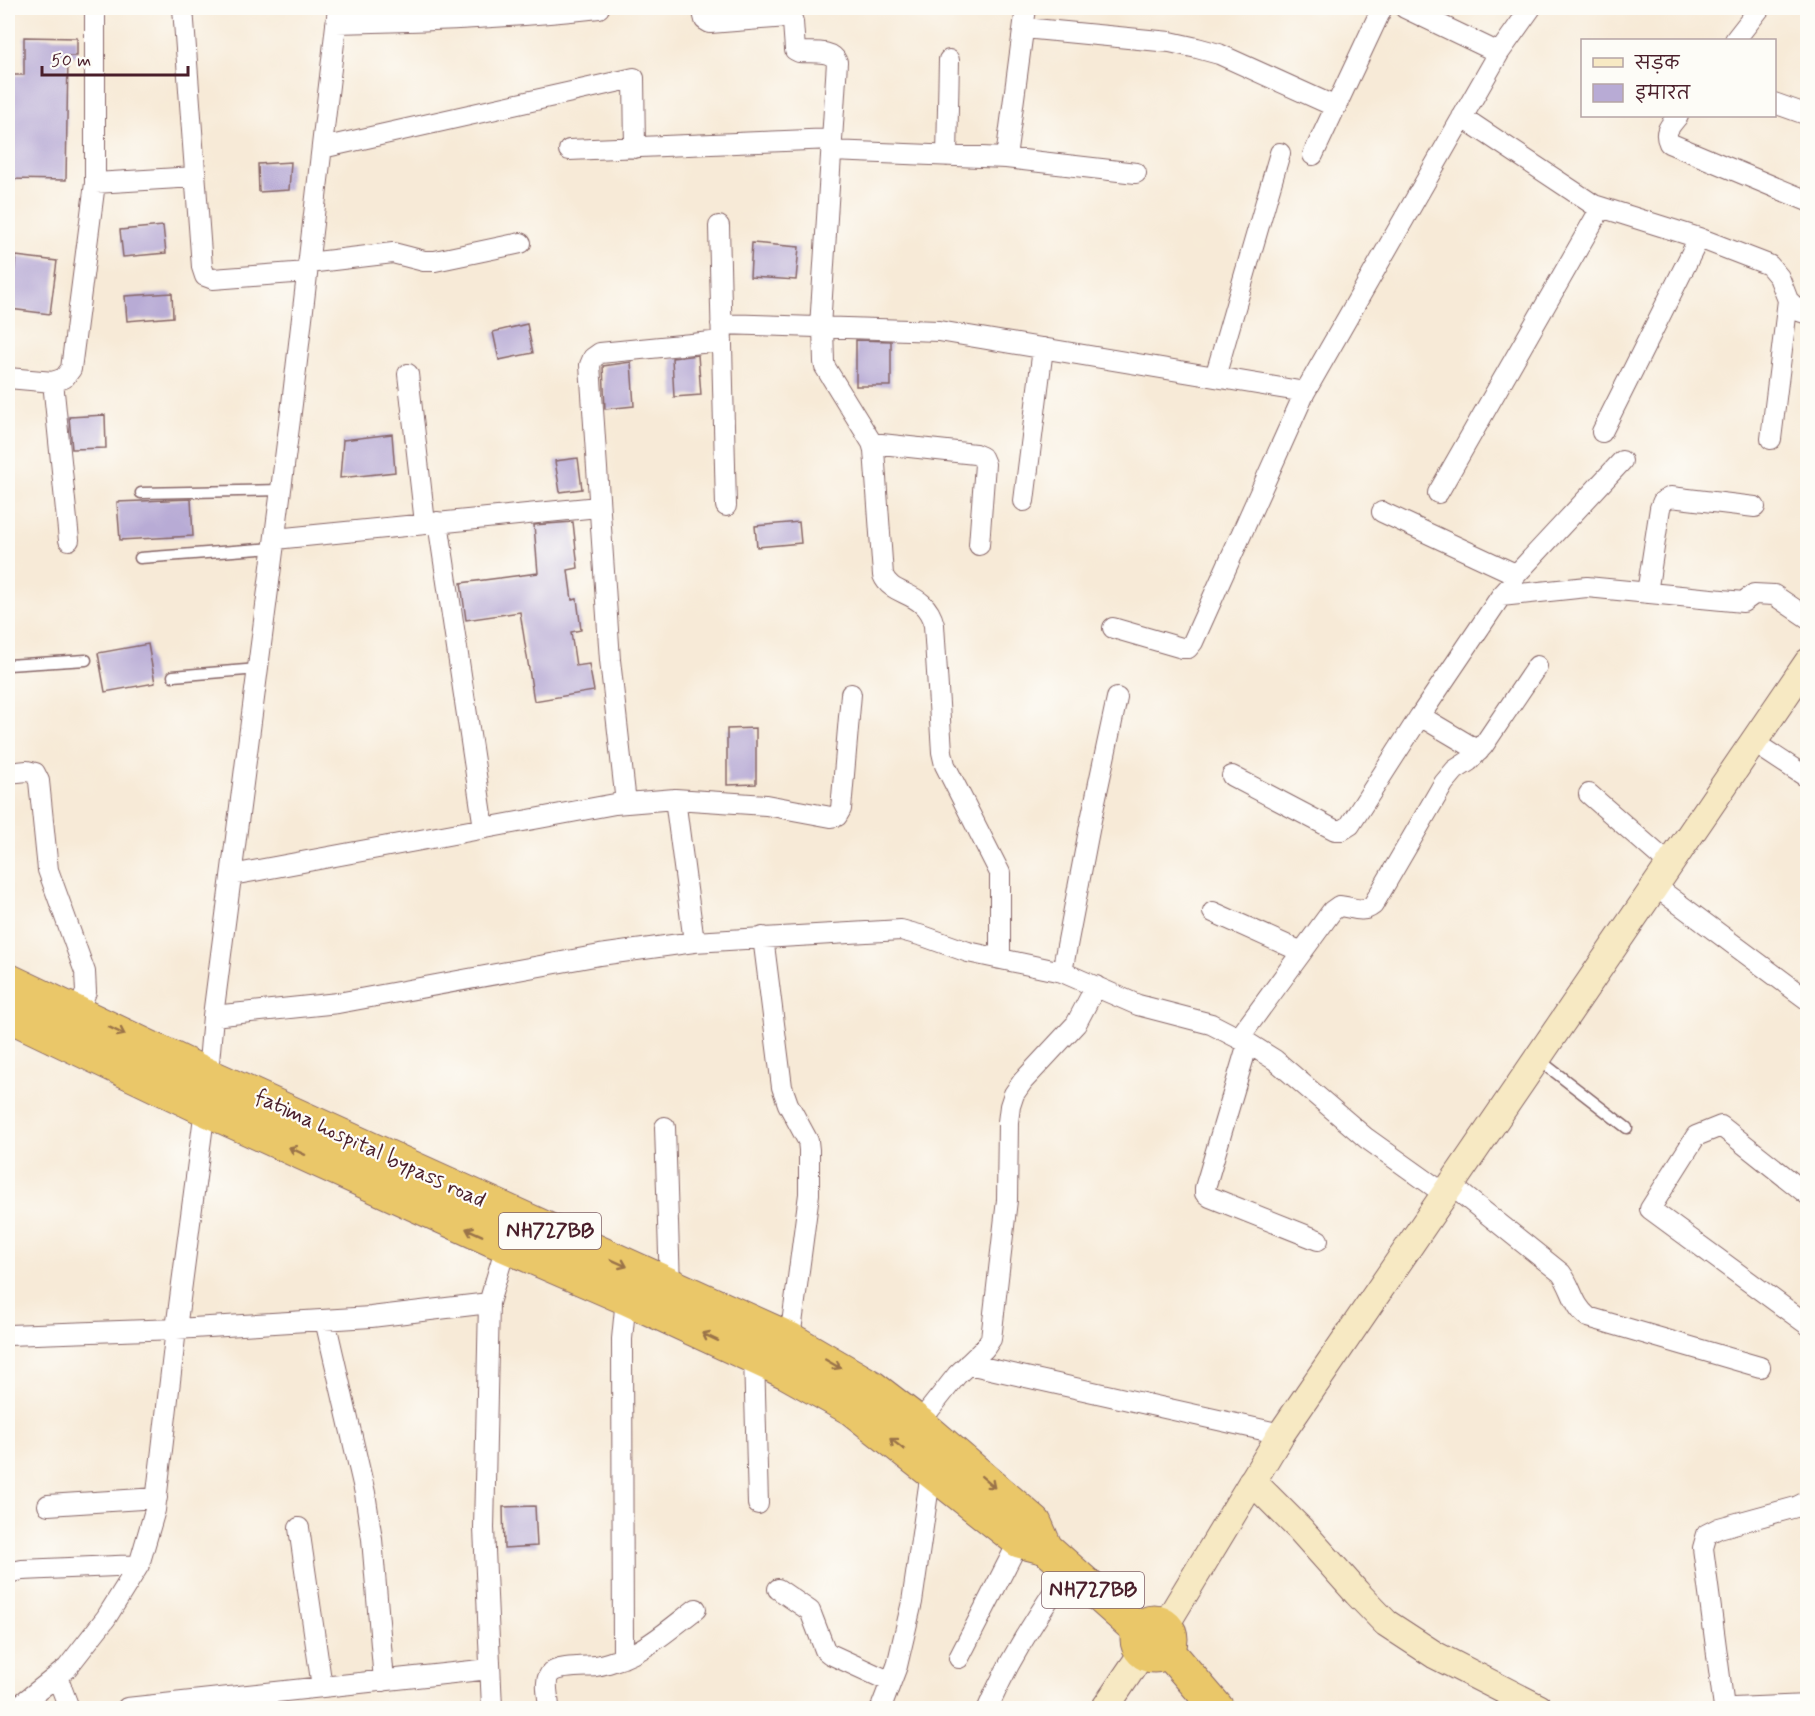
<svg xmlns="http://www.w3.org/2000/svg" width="1815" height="1716" font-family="Mynerve,'Playpen Sans Deva',sans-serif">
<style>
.building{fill:#b8abd5}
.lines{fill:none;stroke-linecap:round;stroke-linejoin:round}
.lane-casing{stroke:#876667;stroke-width:13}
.street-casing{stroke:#876667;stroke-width:22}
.secondary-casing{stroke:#876667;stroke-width:29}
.highway-casing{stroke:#876667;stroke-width:35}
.lane{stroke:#fff;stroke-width:10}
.street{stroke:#fff;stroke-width:20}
.secondary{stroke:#f7e9c3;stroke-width:27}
.highway{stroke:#eac769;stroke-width:33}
.oneway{stroke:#9a734a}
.labels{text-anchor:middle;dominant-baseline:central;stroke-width:4.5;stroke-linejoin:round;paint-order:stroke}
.shield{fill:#fdfcf7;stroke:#806168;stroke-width:1.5}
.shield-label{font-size:21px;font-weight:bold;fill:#4a1f2b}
.street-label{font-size:22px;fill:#4a1f2b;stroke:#fdfcf7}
</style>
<rect width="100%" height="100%" fill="#fdfcf7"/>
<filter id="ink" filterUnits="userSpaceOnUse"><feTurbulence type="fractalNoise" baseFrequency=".0167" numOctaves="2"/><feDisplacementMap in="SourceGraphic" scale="12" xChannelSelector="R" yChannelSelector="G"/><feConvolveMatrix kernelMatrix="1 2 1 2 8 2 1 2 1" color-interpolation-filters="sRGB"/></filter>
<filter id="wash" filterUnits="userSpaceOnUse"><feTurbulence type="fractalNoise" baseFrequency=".008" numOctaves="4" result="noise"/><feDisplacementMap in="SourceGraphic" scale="24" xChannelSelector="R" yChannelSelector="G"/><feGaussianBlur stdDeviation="1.35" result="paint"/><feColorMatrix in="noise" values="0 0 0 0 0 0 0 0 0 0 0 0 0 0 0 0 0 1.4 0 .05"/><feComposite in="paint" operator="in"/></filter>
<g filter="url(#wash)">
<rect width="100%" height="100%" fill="#f7ead7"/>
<g id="blocks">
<!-- building -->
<path class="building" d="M24,37L77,38V56H68L66,180L8,179V75H24Z
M291,162L289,190L259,192L258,164Z
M163,226L166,253L123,257L120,230Z
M752,243L799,247L796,280L750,277Z
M16,256L57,261L50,314L10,309Z
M172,293L173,317L127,321L125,296Z
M527,324L533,353L499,360L493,332Z
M856,340L891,341V386H856Z
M698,355L701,395L674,397L672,358Z
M631,362L634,406L605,409L603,366Z
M105,415L106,448L72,449L69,417Z
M392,434L395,472L340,478L343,440Z
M578,458L582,489L560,492L555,461Z
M191,499L193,536L120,540L117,502Z
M573,522L578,568L568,570L572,600L577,599L581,630L571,632L576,666L589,664L594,691L534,701L520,612L466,620L461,583L538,573L534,525Z
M799,522L801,543L757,547L755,526Z
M148,644L155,683L105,692L98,653Z
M756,728V784L727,785V729Z
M535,1506L537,1546L504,1548L503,1507Z"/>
</g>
</g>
<g filter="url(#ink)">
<use href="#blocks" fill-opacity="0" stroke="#876667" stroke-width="1.5"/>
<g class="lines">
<defs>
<path id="lane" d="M141,493L281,490
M140,558L274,548
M8,665L86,660
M173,676L258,669
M1538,1059L1627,1128"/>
<path id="street" d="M183,8L202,267L205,276L213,279L307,272
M702,8L705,20L710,23L788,17L792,19L793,22L795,50L799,52C811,53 832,49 837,62L820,327
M1405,8L1499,53
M336,23C424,21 511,18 599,8
M1024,28L1170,42L1197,48L1219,54L1336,107
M1735,40L1760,8
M1774,103L1808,115
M1678,116C1671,125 1663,131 1669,143L1808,201
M1462,117L1594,205L1699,238L1769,265L1779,277L1788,300L1799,311L1808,314
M322,148L634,78L635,148
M569,150L832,139
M831,151L1006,158L1136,173
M1313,155L1382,8
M947,156L949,60
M1006,158L1026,8
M95,183L195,177
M719,226L726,506
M308,263L393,253L424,261H435L521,243
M721,324L939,331L1305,392
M823,327L824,362L825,367L872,443L874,450L883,575C892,598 925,589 934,625L942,752L945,765L1000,873V959
M408,374L425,523
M1215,377L1280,153
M8,378L53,382L64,378L71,369L95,183V8
M53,382L69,540
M1602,432L1699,238
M1771,439L1788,300
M872,443L975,454L982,457L985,464L979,545
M1438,493L1601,208
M1024,501L1043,348
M438,522L484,828
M275,539L598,507
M1514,577L1622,461
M1647,593L1660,508L1663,501L1671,497L1755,507
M1501,596L1587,587L1743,602L1754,594L1774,595L1808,618
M1113,628L1182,648H1188L1193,642L1305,392L1499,53L1531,8
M1420,716L1479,751
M1753,742L1808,778
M8,773L27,771L35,773L39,781L48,870L85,972L86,992L78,1012
M1232,776L1335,830H1342L1350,825L1420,716L1501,596L1513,583L1514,577L1511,572L1382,512
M1589,794L1670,865
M675,799L694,942
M626,803L610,660L590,365L593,358L600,353L722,341
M232,875L615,804L675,799L766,805L831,817L837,816L841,809L851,694
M1655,886L1808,1000
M1213,912L1302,952
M763,937L782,1087L788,1104L808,1141L809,1150V1194L790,1339
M1062,972L1091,820L1117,698
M213,1016L338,1003L600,955L694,942L901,930L923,936L968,952L1062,972L1138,1005L1211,1024L1248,1043L1275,1060L1366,1138L1446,1195
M1239,1038L1332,911L1339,906C1352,907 1362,914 1373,905L1444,783L1455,770L1469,761L1483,746L1537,666
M1248,1043L1205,1188V1193L1210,1197L1318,1240
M665,1127L670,1286
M1452,1186L1561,1273C1572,1287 1573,1306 1588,1317L1760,1367
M1808,1195L1721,1126L1696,1136L1650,1209L1808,1325
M489,1303L484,1528L492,1708
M325,1320L365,1493L372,1539L384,1681
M8,1335L176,1329L371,1317L489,1303L506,1246
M754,1357L758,1504
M968,1364L1281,1434
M919,1423L957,1375L985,1348L991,1339L1007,1200L1008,1122L1010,1106L1014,1094L1023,1081L1076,1024L1096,986
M48,1505L157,1498
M299,1528L322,1687
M8,1573L22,1570L139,1565
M778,1589L810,1611L825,1650L830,1654L891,1682
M623,1658L622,1339L626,1298
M959,1658L1019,1541
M57,1676L69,1708
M16,1708L67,1668L106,1618L139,1565L155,1510L176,1329L205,1109L213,1016L292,404L338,8
M127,1708L490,1669
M549,1708C549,1698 543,1680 551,1673C558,1666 585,1667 596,1666C602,1665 608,1663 614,1661C645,1652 671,1628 696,1609
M881,1708L897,1666L912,1602L931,1472
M988,1708C1009,1658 1040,1613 1069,1568
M1724,1708L1703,1548L1707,1534L1719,1528L1796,1507L1808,1501
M1733,1708L1808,1705"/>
<path id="secondary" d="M1252,1481L1300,1529L1357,1593L1386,1623L1435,1655L1539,1708
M1165,1626L1281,1434L1808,662
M1105,1708L1143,1652"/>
<path id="highway" d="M8,980L208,1075L790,1339L872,1387L919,1423L1035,1523L1046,1548L1140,1632
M8,1015L205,1109L506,1246L626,1298L786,1372L852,1409L1019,1541L1046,1548
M1137 1639a17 17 0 1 1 34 0a17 17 0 1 1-34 0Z
M1167,1650L1217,1708"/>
</defs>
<!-- lane casing -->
<use href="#lane" class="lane-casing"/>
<!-- street casing -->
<use href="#street" class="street-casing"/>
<!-- secondary casing -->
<use href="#secondary" class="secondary-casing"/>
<!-- highway casing -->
<use href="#highway" class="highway-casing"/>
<!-- lane -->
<use href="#lane" class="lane"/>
<!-- street -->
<use href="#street" class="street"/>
<!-- secondary -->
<use href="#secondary" class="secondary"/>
<!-- highway -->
<use href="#highway" class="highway"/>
</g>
<!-- one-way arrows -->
<defs><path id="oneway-shaft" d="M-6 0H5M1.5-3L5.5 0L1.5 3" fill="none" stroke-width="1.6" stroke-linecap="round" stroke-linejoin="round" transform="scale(1.5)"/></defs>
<g class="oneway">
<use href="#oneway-shaft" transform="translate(117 1031) rotate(26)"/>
<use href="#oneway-shaft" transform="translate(297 1151) rotate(-155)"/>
<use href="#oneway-shaft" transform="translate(474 1232) rotate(-156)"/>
<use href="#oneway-shaft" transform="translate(619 1263) rotate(24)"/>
<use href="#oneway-shaft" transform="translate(710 1337) rotate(-155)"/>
<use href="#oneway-shaft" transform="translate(833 1364) rotate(30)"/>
<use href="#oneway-shaft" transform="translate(897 1444) rotate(-142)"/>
<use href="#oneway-shaft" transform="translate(988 1482) rotate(41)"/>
</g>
</g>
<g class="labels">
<!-- shield labels -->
<g class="shield">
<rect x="499" y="1213" width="102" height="36" rx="4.5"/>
<rect x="1042" y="1572" width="102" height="36" rx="4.5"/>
</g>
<g class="shield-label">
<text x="550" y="1231">NH727BB</text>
<text x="1093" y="1590">NH727BB</text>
</g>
<!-- street labels -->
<g class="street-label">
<text transform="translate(370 1149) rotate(25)">fatima hospital bypass road</text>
</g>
</g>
<!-- margin -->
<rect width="1815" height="1716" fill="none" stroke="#fdfcf7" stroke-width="30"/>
<!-- legend -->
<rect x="1581" y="39" width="195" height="78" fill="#fdfcf7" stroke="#b5a4a5" stroke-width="1.5"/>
<rect x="1593" y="58" width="30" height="9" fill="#f7e9c3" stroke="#b5a4a5" stroke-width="1.5"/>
<text x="1635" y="69" font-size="18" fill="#4a1f2b">सड़क</text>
<rect x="1593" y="84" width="30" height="18" fill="#b8abd5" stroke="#b5a4a5" stroke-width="1.5"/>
<text x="1635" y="99" font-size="18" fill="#4a1f2b">इमारत</text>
<!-- scale -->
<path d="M42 66v9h146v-9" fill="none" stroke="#4a1f2b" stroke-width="3"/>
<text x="51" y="66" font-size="18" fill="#4a1f2b" stroke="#fdfcf7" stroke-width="4.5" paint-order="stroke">50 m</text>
</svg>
